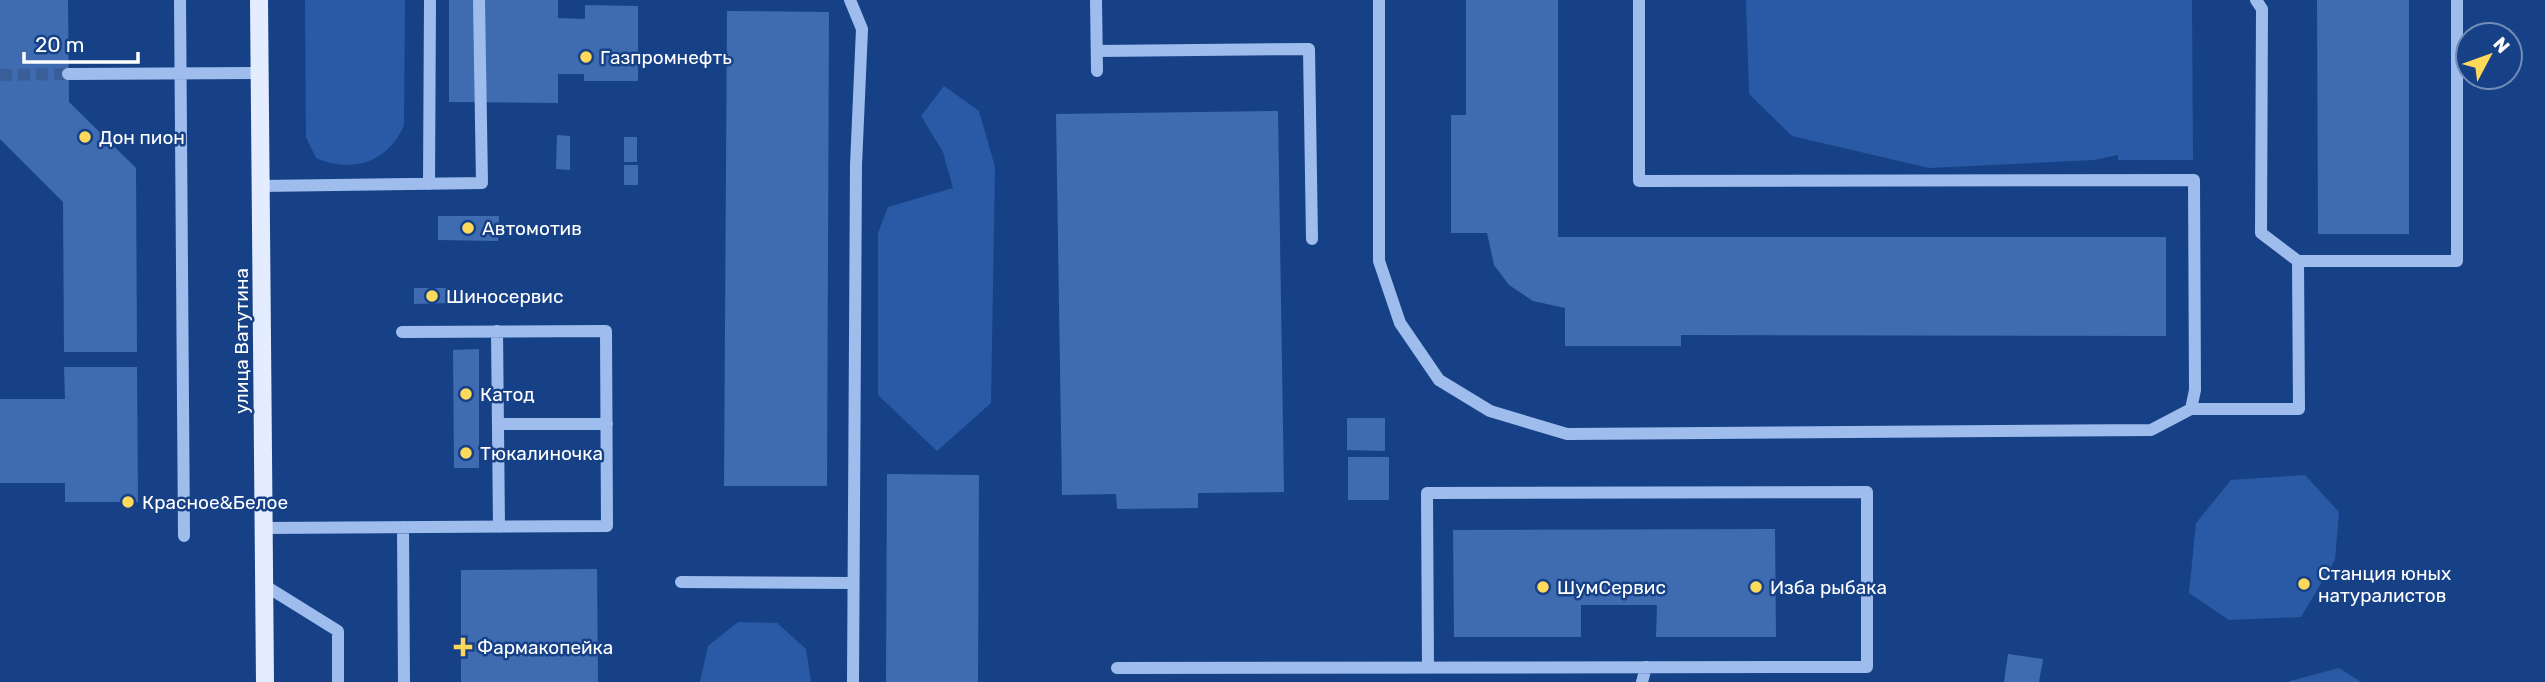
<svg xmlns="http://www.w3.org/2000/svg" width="2545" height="682" font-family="Rubik,sans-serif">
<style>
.green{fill:#2a5aa6}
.building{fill:#3f6bb1}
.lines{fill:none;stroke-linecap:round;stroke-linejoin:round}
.minor-tunnel{stroke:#3a5e99;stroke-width:12;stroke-dasharray:12 6;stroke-linecap:butt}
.minor{stroke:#9ebded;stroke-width:12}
.major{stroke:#e4edff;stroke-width:18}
.poi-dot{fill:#ffd95a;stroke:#174187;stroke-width:2.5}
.labels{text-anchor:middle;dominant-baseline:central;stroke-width:5;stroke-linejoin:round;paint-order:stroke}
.poi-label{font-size:19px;fill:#fff;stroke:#174187;text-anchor:start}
.street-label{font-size:19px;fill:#fff;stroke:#174187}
</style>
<rect width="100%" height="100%" fill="#174187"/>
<!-- green -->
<path class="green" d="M305,0H405L404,125C389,162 351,174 316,158L306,137Z
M1746,0H2192L2193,160H2118V155L2094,160L1929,168L1792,136L1749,94Z
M944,86L979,111L995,167L991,403L937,451L878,395V233L888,207L953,188L943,152L921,116Z
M2305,475L2339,512L2335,560L2301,617L2229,620L2189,593L2196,523L2231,480Z
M738,622L777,623L806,649L811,682H700L708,646Z
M2339,668L2361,682H2289L2290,681Z"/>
<!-- building -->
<path class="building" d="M0,0H68L69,102L136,168L137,352H64L63,202L0,139Z
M449,0H558V18L585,19V5L638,6V81H584V74H558V103L449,102Z
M1466,0H1558V237H2166V336L1681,335V346H1565V308L1533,301L1509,285L1494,265L1487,233H1451V115H1466Z
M2317,0H2409V234H2318Z
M727,11L829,12L827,486H724Z
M1278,111L1284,492L1198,493V508L1117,509L1116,494L1062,495L1056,114Z
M557,135L570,136V170L556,169Z
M624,137H637V162H624Z
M624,165H638V185H624Z
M438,216H499L498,241L438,240Z
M414,288H451V303L414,304Z
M479,349V468H454L453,350Z
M64,367H137L138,502H65V483H0V399H65Z
M1347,418H1385V451L1347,450Z
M1348,457H1389V500H1348Z
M887,474L979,475L978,682H886Z
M1775,529L1776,637H1656L1657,605H1581V637H1454L1453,530Z
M597,569L598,682H461V570Z
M2008,654L2043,659L2039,682H2004Z"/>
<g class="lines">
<!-- minor-tunnel -->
<path class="minor-tunnel" d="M0,75L68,74"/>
<!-- minor -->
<path class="minor" d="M180,0L184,536
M850,0L862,29L856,165L853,682
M1096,0L1097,71
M1379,0V261L1400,323L1439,380L1490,411L1567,434L2151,430L2191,409L2195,390L2194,180L1639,181V0
M2256,0L2262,9L2261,233L2298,261
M1097,51L1309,49L1312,239
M68,74L260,73
M429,184L430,0
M261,186L482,183L479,0
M497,331L499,527
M2191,409H2299L2298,261H2457V0
M498,424H607
M403,527L404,682
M263,528L607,526L606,331L402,332
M681,582L853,583
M264,585L338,631V682
M1117,668L1867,667V492L1427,493L1428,667
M1642,682L1646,667"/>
<!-- major -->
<path class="major" d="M259,0L265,682"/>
</g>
<!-- markers -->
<g class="poi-dot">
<circle cx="586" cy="57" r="7"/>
<circle cx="85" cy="137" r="7"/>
<circle cx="468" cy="228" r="7"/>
<circle cx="432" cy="296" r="7"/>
<circle cx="466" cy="394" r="7"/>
<circle cx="466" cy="453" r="7"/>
<circle cx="128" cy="502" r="7"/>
<circle cx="2304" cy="584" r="7"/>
<circle cx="1543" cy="587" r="7"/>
<circle cx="1756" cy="587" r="7"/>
<path d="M459.5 636.5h7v7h7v7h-7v7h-7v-7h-7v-7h7z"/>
</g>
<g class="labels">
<!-- poi labels -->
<g class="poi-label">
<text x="600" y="57">Газпромнефть</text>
<text x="99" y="137">Дон пион</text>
<text x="482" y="228">Автомотив</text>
<text x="446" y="296">Шиносервис</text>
<text x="480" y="394">Катод</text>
<text x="480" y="453">Тюкалиночка</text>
<text x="142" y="502">Красное&amp;Белое</text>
<text x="2318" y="573">Станция юных<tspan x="2318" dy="22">натуралистов</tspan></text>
<text x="1557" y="587">ШумСервис</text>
<text x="1770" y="587">Изба рыбака</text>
<text x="477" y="647">Фармакопейка</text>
</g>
<!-- street labels -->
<g class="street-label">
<text transform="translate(241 341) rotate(-90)">улица Ватутина</text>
</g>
</g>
<!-- north arrow -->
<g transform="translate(2489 56) rotate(49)"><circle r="33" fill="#174187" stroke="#748db7" stroke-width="2"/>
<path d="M0-5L12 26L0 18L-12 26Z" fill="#ffd95a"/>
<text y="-10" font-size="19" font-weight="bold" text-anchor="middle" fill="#ffffff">N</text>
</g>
<!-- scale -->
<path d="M24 52v10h114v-10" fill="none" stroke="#ffffff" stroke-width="3.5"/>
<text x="35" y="52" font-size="21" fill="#ffffff" stroke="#174187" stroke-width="5" paint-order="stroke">20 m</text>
</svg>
